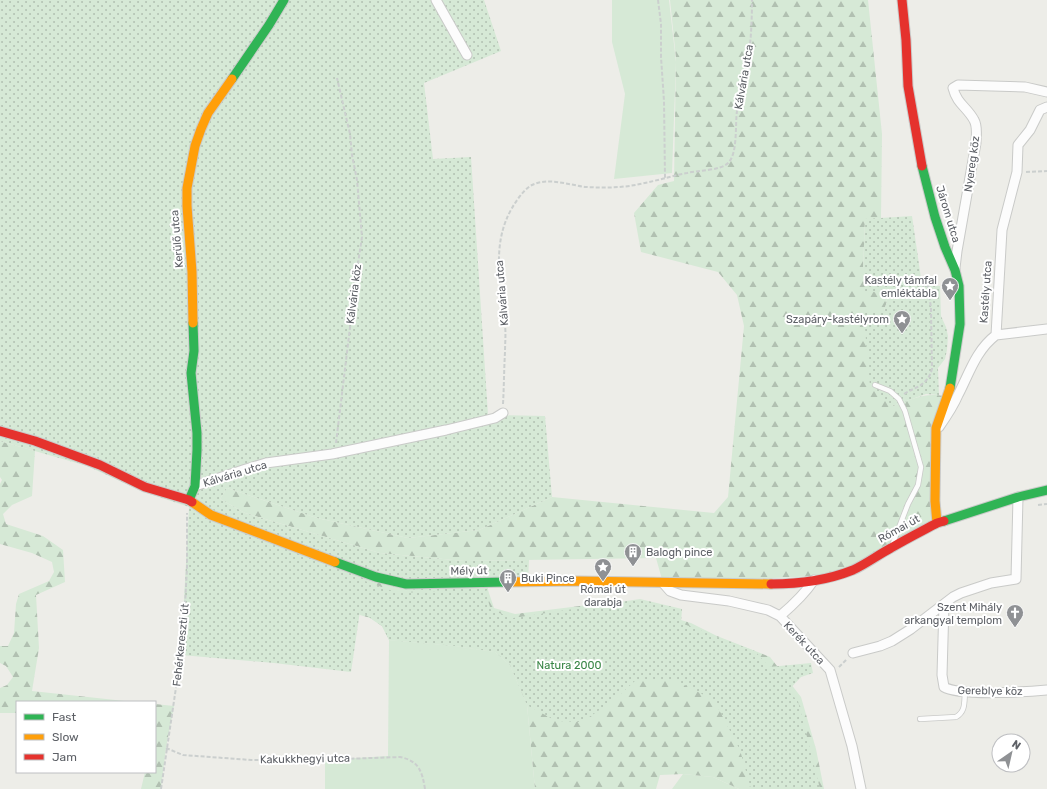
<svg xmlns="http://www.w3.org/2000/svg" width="1047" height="789" font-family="Rubik,sans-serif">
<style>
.grass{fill:#d6e9d6}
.forest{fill:url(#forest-firs)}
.park{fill:url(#park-dots);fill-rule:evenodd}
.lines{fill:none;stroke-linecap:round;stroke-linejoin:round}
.lane-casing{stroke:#c9cac8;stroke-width:6}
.street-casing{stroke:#c9cac8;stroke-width:11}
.fast-casing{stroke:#cacac9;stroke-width:11}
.slow-casing{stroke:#cacac9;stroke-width:11}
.jam-casing{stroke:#cacac9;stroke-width:11}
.path{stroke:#cbcfce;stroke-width:2;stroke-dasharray:4 2;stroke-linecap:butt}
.lane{stroke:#fcfcfc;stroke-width:4.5}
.street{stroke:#fcfcfc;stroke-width:9}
.fast{stroke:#30b455;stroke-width:9}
.slow{stroke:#ff9f0a;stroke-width:9}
.jam{stroke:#e5322d;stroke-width:9}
.labels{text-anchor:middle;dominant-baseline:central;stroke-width:4;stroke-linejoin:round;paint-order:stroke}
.street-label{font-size:11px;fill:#5d6066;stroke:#fff}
.poi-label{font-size:11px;fill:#5d6066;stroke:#fff;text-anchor:end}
.park-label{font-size:11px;fill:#368443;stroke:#fff}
</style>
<defs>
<pattern id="forest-firs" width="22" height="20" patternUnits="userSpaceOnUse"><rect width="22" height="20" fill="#d6e9d6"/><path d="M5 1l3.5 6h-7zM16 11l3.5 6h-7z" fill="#b1c0b1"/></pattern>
<pattern id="park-dots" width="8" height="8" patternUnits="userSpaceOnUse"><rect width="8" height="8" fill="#d6e9d6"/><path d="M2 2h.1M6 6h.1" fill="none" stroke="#b1c0b1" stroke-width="1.8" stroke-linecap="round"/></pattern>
</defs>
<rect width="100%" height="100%" fill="#edede8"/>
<!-- grass -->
<path class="grass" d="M612,0H669L676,62L672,173L614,179L625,94L612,42Z
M389,640L456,646L495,652L510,665L527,705L535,789H325V760L388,756Z
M683,774L713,777L739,789H672Z"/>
<!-- forest -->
<path class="forest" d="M670,0H868L882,134L881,218L865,220L863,270L882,293L887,301L884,311H865L893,406C913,399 926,391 948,397L939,417L937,523L839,575L663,583L656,558L464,561L380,553L245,513L220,499L227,488L317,518L408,538L479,530L552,497L714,513L728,497L744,326L737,295L718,272L641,252L634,213L658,185L674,181L676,58Z
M0,441L35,451L32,496L12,505L3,514L6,524L43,536L63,550L65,582L36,595L39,648L32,691L134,702H17V713H0V688L7,685L13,677L6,666L0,663V646H8L14,633L16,604L19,594L49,581L54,572L52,562L32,553L0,544V484L2,480L0,477Z
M208,535L454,591L488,590L494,608L515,614L596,604L658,613L691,623L717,636L770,657L801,697L816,749L824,789H739L713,777L683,774L660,775L656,789H535L527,705L510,665L495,652L456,646L389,640L382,626L370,618L360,615L319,582Z
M155,704L174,706L166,748L161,789H141L145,772H155Z"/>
<!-- park -->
<path class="park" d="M0,0H484L501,51L424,83L433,159L471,157L488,415L545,416L552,497L479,530L408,538L317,518L227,488L220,499L245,513L380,553L464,561L529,560L528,582L488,584V590L485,591L491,610L513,618L640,599L682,609L681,623L755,651L769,667L811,663L813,673L801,677L788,691L798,701L820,789H751L740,750L714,700L672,679L636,680L614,700L582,722L556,721L527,705L510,665L495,652L456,646L389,640L382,626L360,611L351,672L274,663L181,655L189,507L144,492L87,466L0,441ZM365,578L399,589L448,591L398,593L365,581Z
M912,216L922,285L940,286L941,316L946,327L948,336L947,350L945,359L938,368L939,395L926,394L893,406L870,387L865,329V311H884L887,301L882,293L865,291L863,270L865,219Z"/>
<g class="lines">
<defs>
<path id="lane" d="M875,385L890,391L899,399L905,411L921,467L918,485L908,504L893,543
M920,719L956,717C966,711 964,702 965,692"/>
<path id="street" d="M436,0L467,55
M955,268L957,251L976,143C976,135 978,127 974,120C967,107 957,104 953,88L958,85L1025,87L1047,92
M996,335L1002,230L1017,172L1018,145L1030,130L1040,110L1047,107
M996,335L1047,329
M939,427C946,417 953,407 958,395C969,374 976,350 996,335
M195,486L246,469L266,463L332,454L446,430L495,418L503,413
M663,583L670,591L681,595L729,601L768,610L780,616L830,670L852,746L861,789
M944,604L942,675L944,687C958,696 1027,692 1047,690
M780,616C793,605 804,595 814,580
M853,653L880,646L892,641L911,629L953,597L961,593L991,583L1016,579L1018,497"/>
<path id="fast" d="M232,79L269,25L284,0
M922,166L935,217L945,247L955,270L959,286L960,324L950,388
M189,500L195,486L197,450V433L191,373L194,351L193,323
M944,521L1018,497L1047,490
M335,562L376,577L406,584L507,582"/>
<path id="slow" d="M193,323L192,272L187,206V188L195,146L201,129L208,113L232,79
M192,502L211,515L335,562
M937,523L935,501L936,428L950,388
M507,582L577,581L771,584"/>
<path id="jam" d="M902,0L906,40L908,86L922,166
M0,431L35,441L100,465L145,487L189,500L192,502
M771,584C798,584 828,580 853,570C866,564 878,555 891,548C906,539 922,531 937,523L944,521"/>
</defs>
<!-- lane casing -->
<use href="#lane" class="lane-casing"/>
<!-- street casing -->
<use href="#street" class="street-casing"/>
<!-- fast casing -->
<use href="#fast" class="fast-casing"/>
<!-- slow casing -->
<use href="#slow" class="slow-casing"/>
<!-- jam casing -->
<use href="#jam" class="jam-casing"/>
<!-- path -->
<path class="path" d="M658,0L661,24V57L664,101L665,178
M1026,172L1047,171
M904,394C917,386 927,386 932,369L931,308L928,286H923V282L931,283
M503,404C504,387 504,369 505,352C505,343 506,334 505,325C502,289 492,253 507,218C511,208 523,189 532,185C549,177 569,185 586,187C604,188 622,188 640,184C656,181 671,176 687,173C698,170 720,171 728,163C738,154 735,124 737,111C739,101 743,91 745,81C750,55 752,27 752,0
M336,443L357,270L362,237L357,180L352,155L350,134L337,78
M1038,505L1047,504
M839,667L847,659
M166,748L183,755L251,760H315L400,757C419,761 422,771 425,789
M161,789L183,640L187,568V513"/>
<!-- lane -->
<use href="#lane" class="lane"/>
<!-- street -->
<use href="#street" class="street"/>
<!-- fast -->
<use href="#fast" class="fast"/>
<!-- slow -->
<use href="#slow" class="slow"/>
<!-- jam -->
<use href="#jam" class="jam"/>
</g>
<!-- icons -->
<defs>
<symbol id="sight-pin" viewBox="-11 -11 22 30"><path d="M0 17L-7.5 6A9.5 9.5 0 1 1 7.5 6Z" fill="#8f9194" stroke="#fff"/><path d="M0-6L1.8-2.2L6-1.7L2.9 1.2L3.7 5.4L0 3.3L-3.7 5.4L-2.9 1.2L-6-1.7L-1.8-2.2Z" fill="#fff"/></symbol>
<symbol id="building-pin" viewBox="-11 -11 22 30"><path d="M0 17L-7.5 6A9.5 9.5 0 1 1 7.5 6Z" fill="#8f9194" stroke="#fff"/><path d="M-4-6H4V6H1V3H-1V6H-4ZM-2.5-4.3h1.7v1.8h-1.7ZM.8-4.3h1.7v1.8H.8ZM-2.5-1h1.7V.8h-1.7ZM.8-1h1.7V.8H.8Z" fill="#fff"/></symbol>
<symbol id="church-pin" viewBox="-11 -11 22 30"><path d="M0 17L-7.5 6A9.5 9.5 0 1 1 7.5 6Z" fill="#8f9194" stroke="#fff"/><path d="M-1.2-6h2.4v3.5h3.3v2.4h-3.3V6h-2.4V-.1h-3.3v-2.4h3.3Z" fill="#fff"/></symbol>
</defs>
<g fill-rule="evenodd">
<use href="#sight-pin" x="940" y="276" width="20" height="27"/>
<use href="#sight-pin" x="892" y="309" width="20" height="27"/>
<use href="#building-pin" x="623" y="542" width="20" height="27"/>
<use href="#sight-pin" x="593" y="557" width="20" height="27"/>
<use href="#building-pin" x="498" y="568" width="20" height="27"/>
<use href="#church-pin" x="1005" y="603" width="20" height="27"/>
</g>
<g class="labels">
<!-- street labels -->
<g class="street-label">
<text transform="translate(744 77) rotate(-80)">Kálvária utca</text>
<text transform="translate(972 164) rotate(-82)">Nyereg köz</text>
<text transform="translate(948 214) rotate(73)">Járom utca</text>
<text transform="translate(177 239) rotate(-95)">Kerülő utca</text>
<text transform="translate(986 292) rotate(-86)">Kastély utca</text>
<text transform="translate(502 293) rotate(-95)">Kálvária utca</text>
<text transform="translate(354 294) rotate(-83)">Kálvária köz</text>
<text transform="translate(235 474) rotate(-17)">Kálvária utca</text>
<text transform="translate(899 529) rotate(-29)">Római út</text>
<text transform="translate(469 571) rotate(-1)">Mély út</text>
<text transform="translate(804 643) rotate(47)">Kerék utca</text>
<text transform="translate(181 645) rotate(-84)">Fehérkereszti út</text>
<text transform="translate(990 691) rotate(1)">Gereblye köz</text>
<text transform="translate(305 759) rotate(-1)">Kakukkhegyi utca</text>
</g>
<!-- poi labels -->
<g class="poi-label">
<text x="937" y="280">Kastély támfal<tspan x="937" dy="13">emléktábla</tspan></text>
<text x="889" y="319">Szapáry-kastélyrom</text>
<text x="646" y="552" text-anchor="start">Balogh pince</text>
<text x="521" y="578" text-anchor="start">Buki Pince</text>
<text x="603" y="589" text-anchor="middle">Római út<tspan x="603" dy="13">darabja</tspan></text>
<text x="1002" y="607">Szent Mihály<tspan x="1002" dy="13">arkangyal templom</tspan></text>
</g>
<!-- park labels -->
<g class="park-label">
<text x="569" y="665">Natura 2000</text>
</g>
</g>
<!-- legend -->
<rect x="16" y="701" width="140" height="72" fill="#ffffff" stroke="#bebfc2"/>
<rect x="24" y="714" width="20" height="6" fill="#30b455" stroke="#bebfc2"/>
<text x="52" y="721" font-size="12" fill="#5d6066">Fast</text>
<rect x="24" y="734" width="20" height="6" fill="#ff9f0a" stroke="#bebfc2"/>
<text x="52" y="741" font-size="12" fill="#5d6066">Slow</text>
<rect x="24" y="754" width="20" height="6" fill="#e5322d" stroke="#bebfc2"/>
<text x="52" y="761" font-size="12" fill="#5d6066">Jam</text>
<!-- north arrow -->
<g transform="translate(1011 753) rotate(34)"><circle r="19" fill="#ffffff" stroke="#bebfc2"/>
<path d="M0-3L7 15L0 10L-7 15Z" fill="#8f9194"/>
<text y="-6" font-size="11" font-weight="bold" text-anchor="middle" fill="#5d6066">N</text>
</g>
</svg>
